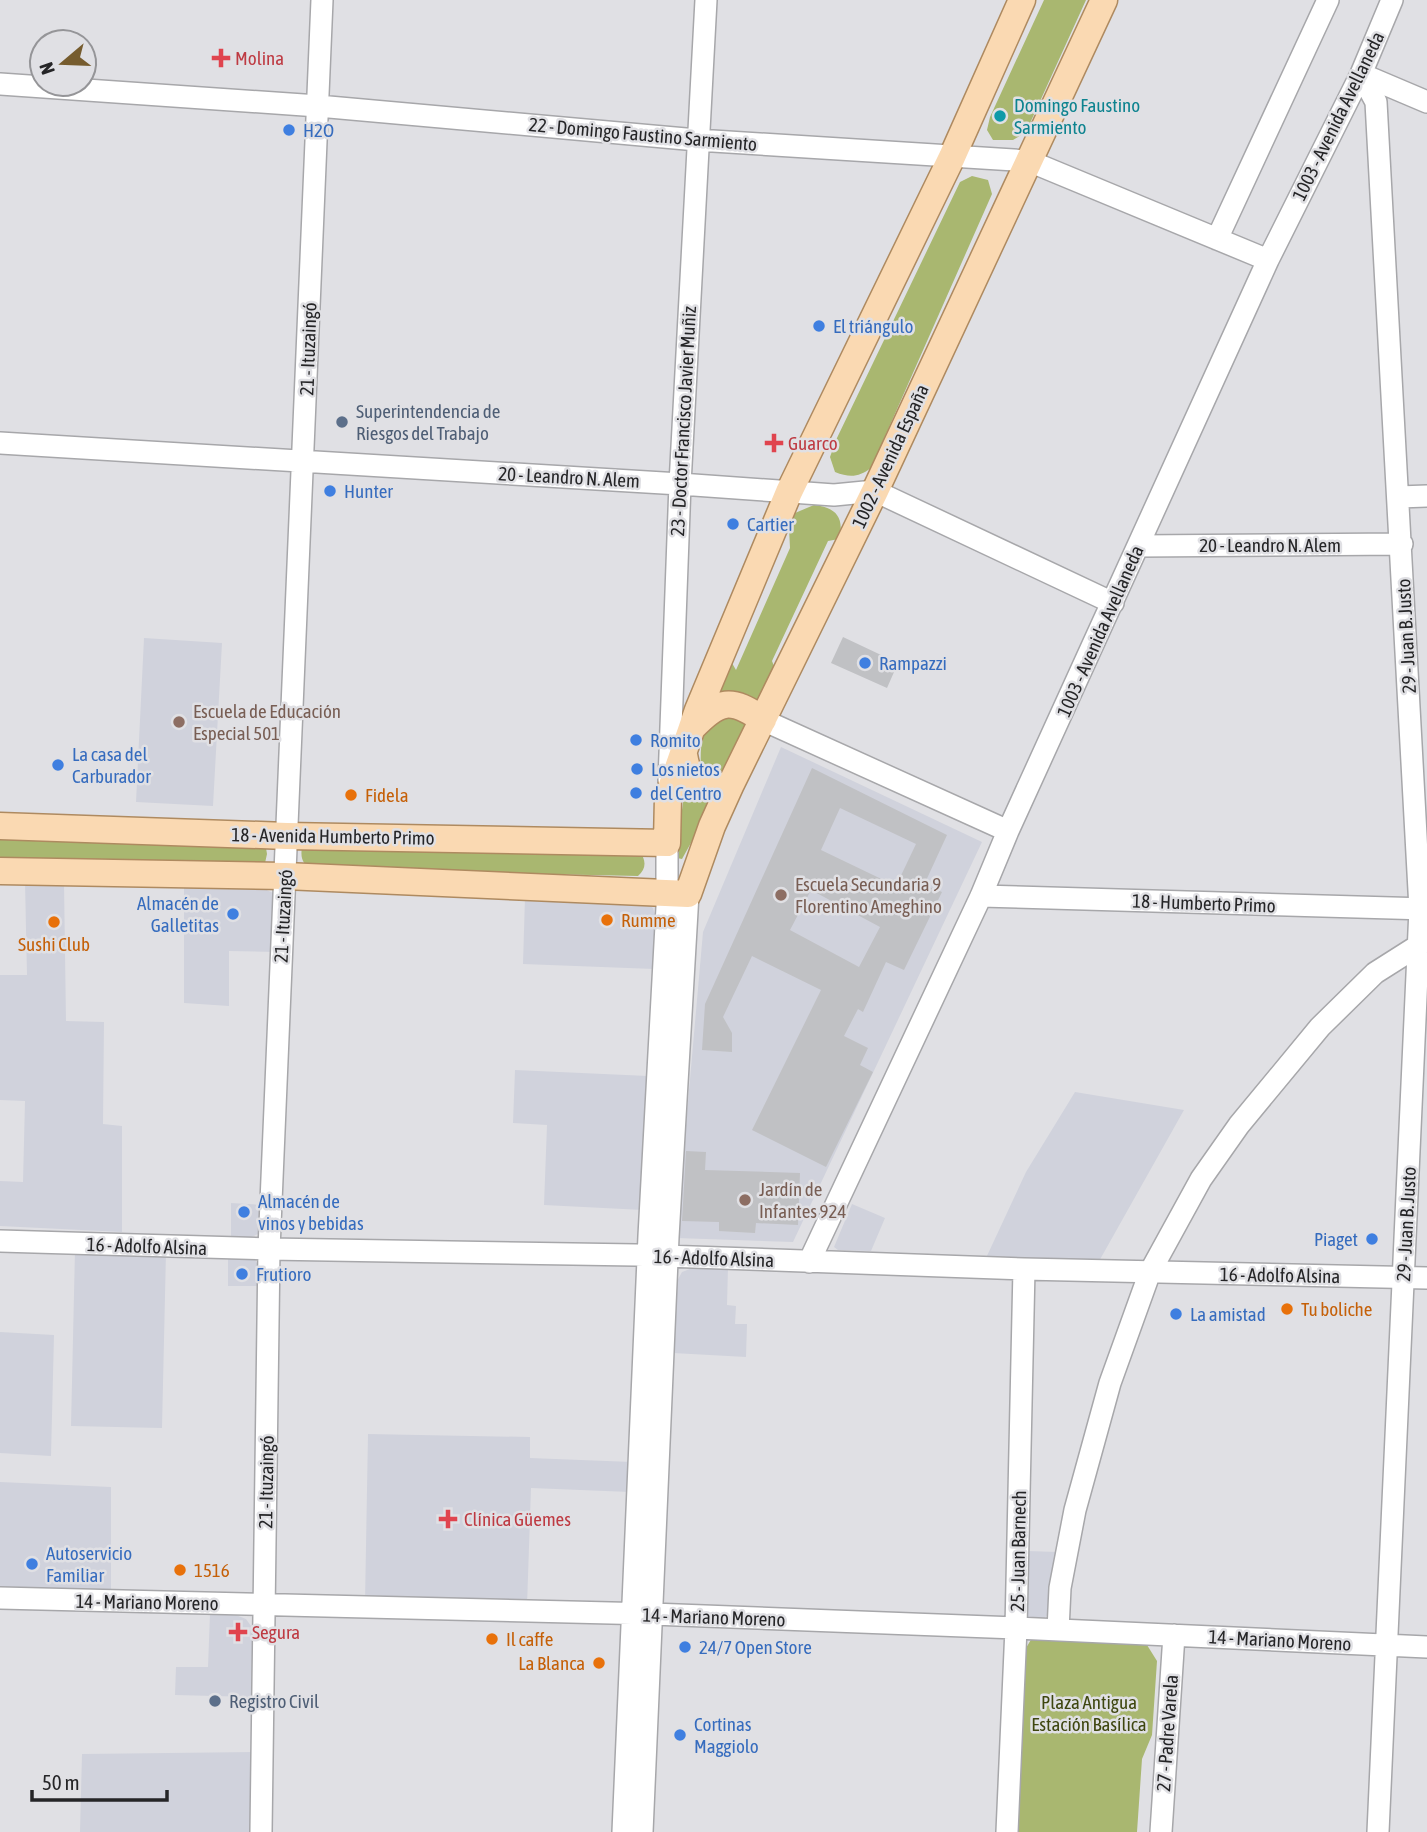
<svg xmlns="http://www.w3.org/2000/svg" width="1427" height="1832" font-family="'Asap Condensed',sans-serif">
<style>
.built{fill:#d0d2dc}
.green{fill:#a9b770}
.building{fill:#c0c1c4;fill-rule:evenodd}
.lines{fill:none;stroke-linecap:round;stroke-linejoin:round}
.minor-casing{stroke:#a7a7aa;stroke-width:24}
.major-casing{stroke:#ae8a60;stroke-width:29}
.minor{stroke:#fff;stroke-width:21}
.major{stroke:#fad9b2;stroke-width:26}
.health-dot{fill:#e0444e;stroke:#e0e0e4;stroke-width:2.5}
.culture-dot{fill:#0f9aa8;stroke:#e0e0e4;stroke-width:2.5}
.shop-dot{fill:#3f7fe0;stroke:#e0e0e4;stroke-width:2.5}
.service-dot{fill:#5c6f8a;stroke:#e0e0e4;stroke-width:2.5}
.education-dot{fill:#8d6e63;stroke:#e0e0e4;stroke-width:2.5}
.food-dot{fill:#e8710a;stroke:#e0e0e4;stroke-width:2.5}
.labels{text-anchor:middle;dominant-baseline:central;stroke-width:5;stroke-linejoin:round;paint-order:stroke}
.health-label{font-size:19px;fill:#be3a42;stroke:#e0e0e4;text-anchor:start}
.culture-label{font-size:19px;fill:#0d838f;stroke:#e0e0e4;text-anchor:start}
.street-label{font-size:19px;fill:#252527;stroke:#e0e0e4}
.shop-label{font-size:19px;fill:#366cbe;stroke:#e0e0e4;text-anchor:start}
.service-label{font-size:19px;fill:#4e5e75;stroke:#e0e0e4;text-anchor:start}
.education-label{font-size:19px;fill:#785e54;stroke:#e0e0e4;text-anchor:start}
.food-label{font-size:19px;fill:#c56008;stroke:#e0e0e4;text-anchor:start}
.park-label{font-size:19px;fill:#3e460f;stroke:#e0e0e4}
</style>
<rect width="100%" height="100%" fill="#e0e0e4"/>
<!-- built -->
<path class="built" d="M144,638L222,643L213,806L136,802Z
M781,747L982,842L793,1242L676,1238L703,932Z
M25,882L64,883L66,1021L104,1022L103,1124L122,1126V1232L0,1226V1181L23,1182L25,1101L0,1100V975H27Z
M184,885L258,886L273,893L276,899V952L229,951V1006L184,1003Z
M525,897L645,902L653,908L656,919L654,969L523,964Z
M515,1070L648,1076L643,1210L544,1205L547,1125L513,1123Z
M1075,1092L1184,1110L1098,1263L986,1258L1026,1172Z
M231,1203L264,1205L262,1229L258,1234L249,1238L231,1239Z
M852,1204L885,1218L871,1251L838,1250L834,1247Z
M75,1250L166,1252L162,1428L71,1426Z
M228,1257H253L260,1268V1286H228Z
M695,1267L728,1268L727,1305L736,1306L735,1324H747L746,1357L673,1353L676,1283L682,1272Z
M0,1332L54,1335L51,1456L0,1453Z
M368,1434L530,1437V1458L632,1462L630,1492L531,1488L527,1606L365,1602Z
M0,1482L111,1487V1596L0,1592Z
M1026,1551L1059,1552L1051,1612L1042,1620L1028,1619L1024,1613Z
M210,1614L236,1615L246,1619L251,1626L254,1633L253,1697L175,1695L176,1667H208Z
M254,1752V1832H80L82,1754Z"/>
<!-- green -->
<path class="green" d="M1044,0H1086L1026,132L1013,140H993L987,130L990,117Z
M972,176L988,180L992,194L871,468C859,477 850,478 835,472L830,457L836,440L960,182Z
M814,505C835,507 845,517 839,539L828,541L772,661L779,679L765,703L710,700L729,658L736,670L790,548L789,528L795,513Z
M741,716L750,729L726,779L708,776L701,769C700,747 701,738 711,719Z
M686,782L716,798L682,859L677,858L676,852Z
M0,833L266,848L267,854L265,863L0,862Z
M302,847L639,850C646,860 647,868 638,876L315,869C303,866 300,859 302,847Z
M1032,1638L1147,1645L1157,1661L1152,1735L1142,1759L1137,1832H1018L1026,1648Z"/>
<!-- building -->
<path class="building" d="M843,637L898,663L887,688L831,663Z
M812,768L947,835L924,885L942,892L904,970L886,962L863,1012L858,1009L844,1036L868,1048L860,1065L873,1072L826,1167L752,1130L821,990L752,956L723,1017L732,1033V1052L702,1050L705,1004ZM840,808L916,844L896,886L821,850ZM811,890L880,927L859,967L790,930Z
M686,1151L706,1152L705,1170L800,1173L798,1225L756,1223L755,1233L719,1231V1222L682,1221Z"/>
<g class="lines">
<defs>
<path id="minor" d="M1361,74L1376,102L1420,909L1378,1832
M1361,74L1427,102
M0,84L318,106L697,140L1029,161L1268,260
M1217,239L1328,0
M0,443L680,484L834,495L875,491L1113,603
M1399,497L1427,496
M1138,546L1402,544
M763,720L1008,831
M669,781L680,484L706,0
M981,896L1427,909
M0,1241L269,1249L636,1255L1024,1269L1427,1278
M809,1262L981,896L1008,831L1268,260L1361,74L1392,0
M0,1598L652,1614L1016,1628L1427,1647
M1058,1630L1060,1588L1075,1510L1110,1383L1150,1272L1201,1179L1239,1125L1320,1027L1375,973L1427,940
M261,1832L269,1249L322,0
M623,1832L649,1236L667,907V843
M642,1832L668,1237L688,894
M1007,1832L1016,1628L1024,1269
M1161,1832L1174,1635"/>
<path id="major" d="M693,727C719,700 731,697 763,720
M684,755C689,785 702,793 731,784
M0,826L287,836L667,843L668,797L698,710L789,492L952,157L1022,0
M0,871L285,876L688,894L712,826L731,784L875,491L1104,0"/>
</defs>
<!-- minor casing -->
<use href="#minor" class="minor-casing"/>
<!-- major casing -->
<use href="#major" class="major-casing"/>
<!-- minor -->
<use href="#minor" class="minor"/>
<!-- major -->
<use href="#major" class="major"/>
</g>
<!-- markers -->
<g class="health-dot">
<path d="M217.5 47.5h7v7h7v7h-7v7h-7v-7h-7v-7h7z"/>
<path d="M770.5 432.5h7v7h7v7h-7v7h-7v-7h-7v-7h7z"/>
<path d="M444.5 1508.5h7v7h7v7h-7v7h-7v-7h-7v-7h7z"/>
<path d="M234.5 1621.5h7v7h7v7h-7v7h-7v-7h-7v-7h7z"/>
</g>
<circle class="culture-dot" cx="1000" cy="116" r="7"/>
<g class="shop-dot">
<circle cx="289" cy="130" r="7"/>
<circle cx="819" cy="326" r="7"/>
<circle cx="330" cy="491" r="7"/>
<circle cx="733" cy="524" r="7"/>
<circle cx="865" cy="663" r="7"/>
<circle cx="636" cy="740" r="7"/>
<circle cx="58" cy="765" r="7"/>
<circle cx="637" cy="769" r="7"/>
<circle cx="636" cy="793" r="7"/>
<circle cx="233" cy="914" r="7"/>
<circle cx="244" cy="1212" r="7"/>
<circle cx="1372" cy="1239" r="7"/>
<circle cx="242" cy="1274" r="7"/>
<circle cx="1176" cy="1314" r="7"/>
<circle cx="32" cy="1564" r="7"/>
<circle cx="685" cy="1647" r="7"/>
<circle cx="680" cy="1735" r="7"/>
</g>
<g class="service-dot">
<circle cx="342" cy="422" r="7"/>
<circle cx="215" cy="1701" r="7"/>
</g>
<g class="education-dot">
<circle cx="179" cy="722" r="7"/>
<circle cx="781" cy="895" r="7"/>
<circle cx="745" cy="1200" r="7"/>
</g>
<g class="food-dot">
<circle cx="351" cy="795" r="7"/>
<circle cx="607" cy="920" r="7"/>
<circle cx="54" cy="922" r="7"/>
<circle cx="1287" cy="1309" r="7"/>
<circle cx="180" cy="1570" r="7"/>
<circle cx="492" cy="1639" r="7"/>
<circle cx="599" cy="1663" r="7"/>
</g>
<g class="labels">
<!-- health labels -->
<g class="health-label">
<text x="235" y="58">Molina</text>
<text x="788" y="443">Guarco</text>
<text x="464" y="1519">Clínica Güemes</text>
<text x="252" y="1632">Segura</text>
</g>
<!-- culture labels -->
<g class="culture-label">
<text x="1014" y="105">Domingo Faustino<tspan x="1014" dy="22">Sarmiento</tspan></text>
</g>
<!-- street labels -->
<g class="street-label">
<text transform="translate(1338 116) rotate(-64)">1003 - Avenida Avellaneda</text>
<text transform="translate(643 134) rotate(5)">22 - Domingo Faustino Sarmiento</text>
<text transform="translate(308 349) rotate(-88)">21 - Ituzaingó</text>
<text transform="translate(683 421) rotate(-87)">23 - Doctor Francisco Javier Muñiz</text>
<text transform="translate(890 456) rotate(-65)">1002 - Avenida España</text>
<text transform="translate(569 477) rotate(3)">20 - Leandro N. Alem</text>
<text x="1270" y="545">20 - Leandro N. Alem</text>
<text transform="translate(1100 631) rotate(-66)">1003 - Avenida Avellaneda</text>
<text transform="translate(1406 636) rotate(-93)">29 - Juan B. Justo</text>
<text transform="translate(333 836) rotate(1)">18 - Avenida Humberto Primo</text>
<text transform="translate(1204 903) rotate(2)">18 - Humberto Primo</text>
<text transform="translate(283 916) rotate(-87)">21 - Ituzaingó</text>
<text transform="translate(1406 1224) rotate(-87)">29 - Juan B. Justo</text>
<text transform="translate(147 1246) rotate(2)">16 - Adolfo Alsina</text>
<text transform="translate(714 1258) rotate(2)">16 - Adolfo Alsina</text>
<text transform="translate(1280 1275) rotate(1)">16 - Adolfo Alsina</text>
<text transform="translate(266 1482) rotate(-89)">21 - Ituzaingó</text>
<text transform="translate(1018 1551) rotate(-89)">25 - Juan Barnech</text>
<text transform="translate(147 1602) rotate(1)">14 - Mariano Moreno</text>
<text transform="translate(714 1617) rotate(2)">14 - Mariano Moreno</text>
<text transform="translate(1280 1640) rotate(3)">14 - Mariano Moreno</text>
<text transform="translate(1167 1733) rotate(-86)">27 - Padre Varela</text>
</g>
<!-- shop labels -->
<g class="shop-label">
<text x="303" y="130">H2O</text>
<text x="833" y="326">El triángulo</text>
<text x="344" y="491">Hunter</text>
<text x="747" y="524">Cartier</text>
<text x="879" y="663">Rampazzi</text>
<text x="650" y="740">Romito</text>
<text x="72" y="754">La casa del<tspan x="72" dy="22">Carburador</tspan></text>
<text x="651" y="769">Los nietos</text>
<text x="650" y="793">del Centro</text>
<text x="219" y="903" text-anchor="end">Almacén de<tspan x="219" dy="22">Galletitas</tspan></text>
<text x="258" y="1201">Almacén de<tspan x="258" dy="22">vinos y bebidas</tspan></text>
<text x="1358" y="1239" text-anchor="end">Piaget</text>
<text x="256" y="1274">Frutioro</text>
<text x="1190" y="1314">La amistad</text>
<text x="46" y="1553">Autoservicio<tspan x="46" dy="22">Familiar</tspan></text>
<text x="699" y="1647">24/7 Open Store</text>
<text x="694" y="1724">Cortinas<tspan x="694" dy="22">Maggiolo</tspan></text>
</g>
<!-- service labels -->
<g class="service-label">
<text x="356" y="411">Superintendencia de<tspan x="356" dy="22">Riesgos del Trabajo</tspan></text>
<text x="229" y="1701">Registro Civil</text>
</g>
<!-- education labels -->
<g class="education-label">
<text x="193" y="711">Escuela de Educación<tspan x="193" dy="22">Especial 501</tspan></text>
<text x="795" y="884">Escuela Secundaria 9<tspan x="795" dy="22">Florentino Ameghino</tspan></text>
<text x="759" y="1189">Jardín de<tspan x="759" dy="22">Infantes 924</tspan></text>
</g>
<!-- food labels -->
<g class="food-label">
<text x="365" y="795">Fidela</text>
<text x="621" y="920">Rumme</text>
<text x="54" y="944" text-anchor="middle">Sushi Club</text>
<text x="1301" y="1309">Tu boliche</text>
<text x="194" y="1570">1516</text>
<text x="506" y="1639">Il caffe</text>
<text x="585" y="1663" text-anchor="end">La Blanca</text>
</g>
<!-- park labels -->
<g class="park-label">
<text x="1089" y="1702">Plaza Antigua<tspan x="1089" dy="22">Estación Basílica</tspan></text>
</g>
</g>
<!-- north arrow -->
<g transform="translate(63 63) rotate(251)"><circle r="33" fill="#e0e0e4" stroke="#959598" stroke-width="2"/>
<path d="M0-5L12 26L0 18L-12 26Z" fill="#765c2e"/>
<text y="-10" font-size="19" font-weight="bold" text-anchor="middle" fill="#252527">N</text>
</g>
<!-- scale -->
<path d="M32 1790v10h135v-10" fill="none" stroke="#252527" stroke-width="3.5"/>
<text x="42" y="1790" font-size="21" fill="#252527" stroke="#e0e0e4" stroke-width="5" paint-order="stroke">50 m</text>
</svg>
